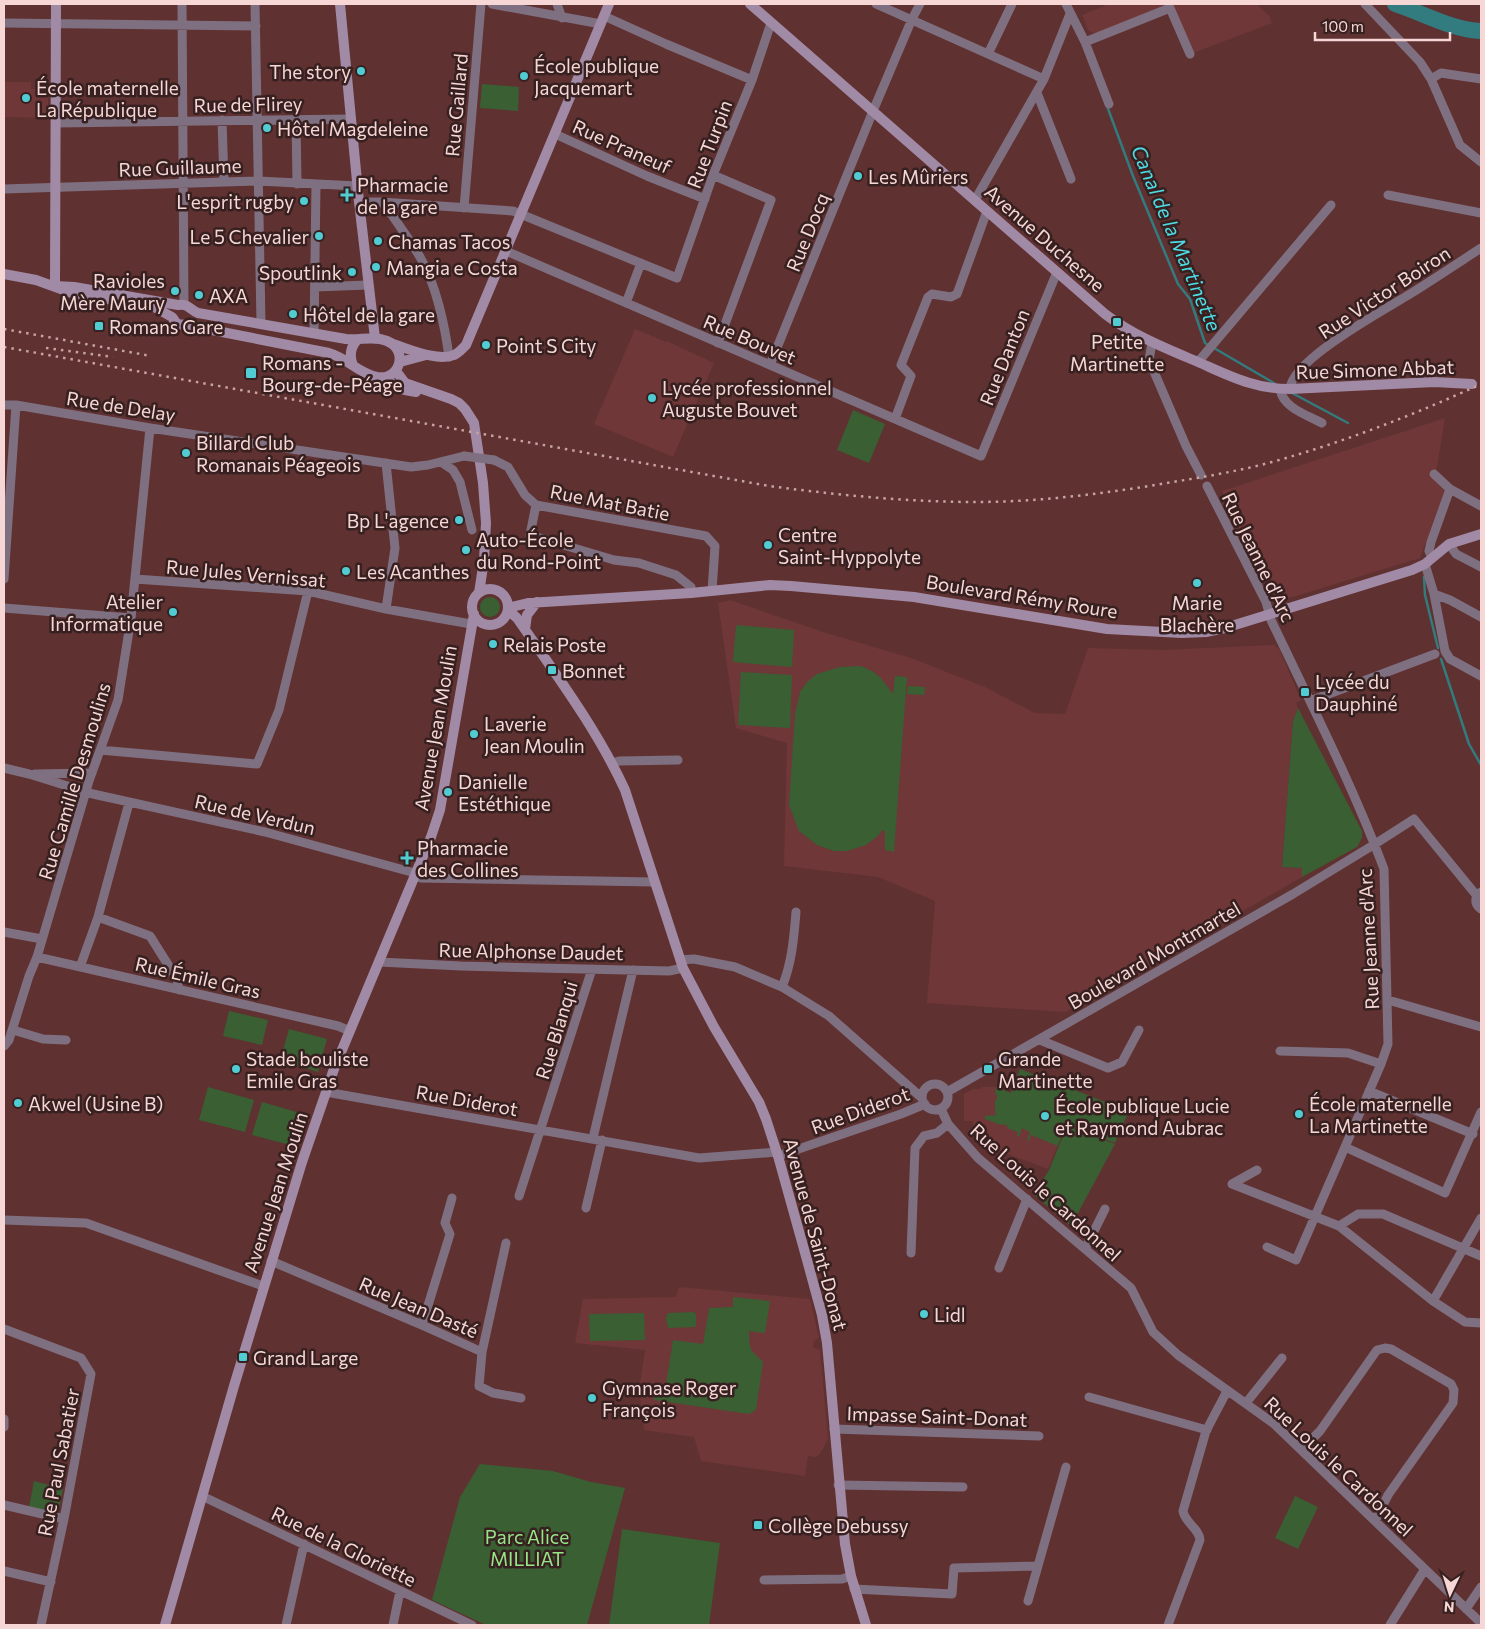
<svg xmlns="http://www.w3.org/2000/svg" width="1485" height="1629" font-family="Commissioner,sans-serif">
<style>
.built{fill:#6f3738}
.green{fill:#395f33}
.lines{fill:none;stroke-linecap:round;stroke-linejoin:round}
.stream{stroke:#327b7f;stroke-width:2.5}
.river{stroke:#327b7f;stroke-width:16}
.street{stroke:#7f7081;stroke-width:9}
.secondary{stroke:#a18aa5;stroke-width:10}
.rail{stroke:#c7a3a2;stroke-width:2.5;stroke-dasharray:2.5 5;stroke-linecap:butt}
.street-bridge{stroke:#7f7081;stroke-width:9}
.poi-dot{fill:#51ccd3;stroke:#372020;stroke-width:2}
.labels{text-anchor:middle;dominant-baseline:central;stroke-width:5;stroke-linejoin:round;paint-order:stroke}
.poi-label{font-size:19px;fill:#f6d7d5;stroke:#372020;text-anchor:start}
.street-label{font-size:19px;fill:#f6d7d5;stroke:#372020}
.park-label{font-size:19px;fill:#95e687;stroke:#372020}
.water-label{font-size:20px;font-style:italic;fill:#4ddce5;stroke:#372020}
</style>
<rect width="100%" height="100%" fill="#603131"/>
<!-- built -->
<path class="built" d="M1109,4H1257L1269,16L1272,23L1193,53L1171,4L1095,34L1088,30L1082,15Z
M4,82H31V89H48V118L4,117Z
M635,329L666,342L667,341L714,363L673,457L594,424Z
M1445,418L1437,467L1433,478L1446,487L1420,558L1283,600L1276,599L1236,522L1222,491Z
M730,600L823,632L911,658L985,687L1035,713L1065,714L1088,648L1163,650L1274,645L1279,649L1301,700L1296,703L1298,708L1293,721L1282,867L1302,868V877L1066,1012L927,1003L935,901L878,877L784,866L787,743L736,728L718,603Z
M1020,1069L1115,1143L1066,1125L1048,1169L987,1146L972,1132L973,1121H964V1094L973,1089H981V1087H996L1011,1093Z
M679,1287L810,1299L819,1338L814,1341L813,1347L820,1350L828,1439L820,1454L816,1457L808,1456L805,1476L701,1461L694,1437L644,1430L639,1389L645,1350L575,1343L583,1299L676,1297Z"/>
<!-- green -->
<path class="green" d="M482,84L519,87L518,111L480,108Z
M853,410L885,424L869,463L837,450Z
M480 607a10 10 0 1 1 20 0a10 10 0 1 1-20 0Z
M736,625L794,630L792,667L733,662Z
M860,666C878,672 882,679 893,694L895,676L907,677L894,852L885,850V831L882,830L878,836L866,845L847,851H834L817,845L799,831L789,805L795,714L800,692L807,682L817,674L840,667Z
M741,672L792,675L790,728L738,725Z
M908,686L925,687L924,695L907,694Z
M1298,708L1362,831V838L1357,847L1302,877V868L1282,867L1293,721Z
M229,1011L268,1020L262,1045L223,1036Z
M289,1029L327,1039L318,1072L280,1061Z
M1020,1069L1129,1111L1115,1143L1066,1124L1058,1146L1031,1135L1029,1141L1027,1140L1030,1132L1022,1128L1019,1137L1017,1136L1018,1132L1007,1128L1008,1126L1002,1124L1001,1125L985,1119V1116L996,1115V1113H995V1100H997V1095L995,1094L996,1087L1011,1093Z
M208,1087L254,1100L245,1132L199,1120Z
M262,1102L300,1113L290,1145L252,1135Z
M1067,1126L1115,1144L1071,1226L1034,1195L1049,1170Z
M733,1297L770,1301L765,1333L749,1331C750,1352 749,1348 763,1362L756,1410L749,1414L654,1400V1392L665,1391L673,1340L703,1344L709,1308L733,1307Z
M693,1312L696,1314V1325L695,1327L668,1328L666,1318L668,1313Z
M644,1313L645,1340L590,1341L589,1314Z
M480,1464L553,1471L591,1482L625,1488L587,1625H486L432,1600L460,1497Z
M34,1481L63,1489L59,1510L54,1513L29,1507Z
M1295,1496L1318,1507L1298,1549L1275,1538Z
M622,1529L720,1543L709,1625H609Z"/>
<g class="lines">
<!-- stream -->
<path class="stream" d="M1107,106L1133,176L1178,284L1190,299L1205,343L1209,346
M1214,348L1274,383
M1292,393L1348,423
M1424,577L1425,595L1438,648
M1441,659L1469,744L1481,765"/>
<!-- river -->
<path class="river" d="M1395,4C1423,13 1452,30 1481,31"/>
<!-- street -->
<path class="street" d="M182,4L184,305
M255,4L261,323
M492,4L601,24
M557,4L562,18
M876,4L1044,79
M1066,4L1085,42L1170,8L1190,54
M1365,4L1420,62L1431,79L1460,145L1481,162
M604,16L666,44L752,80
M4,23L256,26
M1085,42L1109,104
M988,54L1012,4
M1431,79L1441,73L1481,79
M1037,93L1071,179
M296,119L297,184
M222,120L224,182
M56,123L350,119
M555,134L647,176L705,199
M713,175L771,200L718,343
M4,189L258,181L357,186
M1388,195L1481,213
M975,200L1044,79L1070,14
M359,202H381L386,206C397,223 410,240 420,257C436,284 445,326 449,357
M381,202L513,211L677,278L713,175L752,80L771,23
M464,208L481,4
M506,251L981,456L1057,272
M315,287L368,285
M626,303L641,263
M314,333L316,184
M1152,343L1149,360L1186,446L1201,475
M1198,362L1331,205
M770,365L873,111L912,19L920,4
M1280,389C1283,408 1307,415 1322,423
M1290,389C1291,360 1386,309 1410,294C1434,279 1458,263 1481,248
M4,405H16L150,428L411,467L428,465L464,456
M895,419L911,376L901,365L928,297L932,294L951,297L957,294L987,211
M494,460L508,467L525,495L536,505L706,536L715,546L712,591
M441,462L453,470L460,482L472,530
M1434,474L1450,489L1481,506
M1207,486L1266,602L1271,620C1310,702 1352,784 1384,869L1388,1044L1381,1064L1296,1260L1267,1247
M536,505L530,535L614,560L639,563L676,575L691,587V593
M1449,544L1456,554L1481,567
M1432,557L1429,551L1431,542L1450,489
M1425,564L1434,594L1445,651L1450,659L1481,676
M4,579L16,405
M135,579L308,591L386,609L471,624
M1434,594L1450,600L1481,617
M4,608L131,618
M386,609L395,548L386,463
M1310,701L1435,654
M100,750L257,764L279,710L308,591
M613,763L619,761L678,760
M4,768L29,774L93,794L265,832L415,873
M35,774L92,773
M414,876L421,878L654,882
M1481,892C1474,897 1474,904 1481,909
M98,917L150,936L177,979L179,990
M4,932L42,939
M37,957L338,1026L350,1031
M680,960L694,959L735,967L782,987L829,1016L922,1098
M379,962L461,966L669,971L683,968
M80,967L98,917L129,803
M782,987C792,963 794,937 796,912
M1388,1000L1481,1027
M13,1030L43,1039L66,1040
M1040,1040L1108,1068L1122,1062L1139,1030
M4,1046L9,1040L29,976L37,957L89,781L118,700L131,618L150,428
M1280,1051L1348,1053L1381,1064
M922 1097a13 13 0 1 1 26 0a13 13 0 1 1-26 0Z
M1369,1091L1473,1134
M326,1092L699,1158L777,1152
M947,1092L1293,894L1375,844L1414,819L1477,896
M941,1109L948,1124L978,1158L1131,1288L1153,1332L1178,1355L1273,1423L1481,1623
M593,1138L633,970
M1345,1147L1445,1193L1481,1112
M778,1156L901,1114L925,1104
M1257,1170L1232,1184L1339,1226L1433,1301L1465,1322L1481,1323
M519,1196L592,969
M586,1208L602,1140
M4,1220L86,1223L263,1286
M1339,1226L1358,1214H1383L1481,1256
M1085,1249L1105,1209
M911,1253L915,1148L924,1136L937,1133L948,1124
M271,1261L422,1325L482,1352L479,1386L493,1393L521,1398
M999,1268L1027,1199
M1433,1301L1481,1218
M422,1325L450,1234L445,1223L452,1198
M4,1329L81,1358L91,1374L64,1519L41,1625
M482,1352L506,1243
M1089,1397L1207,1430
M1246,1403L1282,1358
M4,1419V1427
M834,1429L1039,1436
M1301,1450L1320,1431L1377,1350L1385,1348L1391,1349L1451,1384L1454,1390L1453,1403L1388,1495L1375,1521
M838,1485L963,1487
M202,1496L472,1625
M4,1505L64,1519
M4,1571L51,1582
M764,1580L842,1579L851,1576
M854,1589L952,1594L954,1568L1038,1566
M1028,1601L1066,1467
M1466,1609L1481,1587
M286,1625L304,1544
M393,1625L400,1591
M1168,1625L1200,1540C1199,1528 1185,1523 1183,1511L1206,1431L1227,1391
M1390,1625L1425,1569"/>
<!-- secondary -->
<path class="secondary" d="M340,4L359,202L375,338
M750,4L1105,314C1134,336 1165,348 1198,362C1230,376 1254,389 1290,389L1434,382L1472,384
M4,274L36,280L72,293L154,307L172,317L177,324L186,325L329,353C347,358 358,373 377,377C400,381 409,350 387,341C372,335 360,341 346,339L198,313C190,310 188,303 178,305L74,287L55,286
M55,286L56,4
M393,344C409,349 438,362 454,355C459,353 462,349 466,345L609,4
M400,362L426,355
M353,365C349,356 350,348 357,340
M396,371L405,383L451,399L459,403L465,409L474,423L483,483L486,523L484,560L479,593
M385,377C394,388 402,390 416,392
M472 607a18 18 0 1 1 36 0a18 18 0 1 1-36 0Z
M508,608L528,603L691,593L770,585L791,586L914,597L1107,629L1182,633L1206,632L1225,628L1412,570L1425,564L1449,544L1481,534
M508,610L517,618C555,673 597,729 625,790L683,968L714,1027L759,1102L766,1119L778,1156L807,1260L822,1315L827,1343L845,1544L851,1576L866,1625
M525,629L527,615L537,602
M165,1625L234,1386L302,1162L334,1069L431,837L440,810L474,614"/>
<!-- rail -->
<path class="rail" d="M4,329L151,356
M4,347L769,486C838,495 907,502 976,502C1034,502 1092,495 1149,486C1190,479 1232,473 1272,462C1344,442 1414,415 1481,384
M46,348L113,357"/>
<!-- street-bridge -->
<path class="street-bridge" d="M464,456L494,460"/>
</g>
<!-- markers -->
<g class="poi-dot">
<circle cx="361" cy="71" r="5"/>
<circle cx="524" cy="76" r="5"/>
<circle cx="26" cy="98" r="5"/>
<circle cx="267" cy="128" r="5"/>
<circle cx="858" cy="176" r="5"/>
<path d="M344.5 187.5h5v5h5v5h-5v5h-5v-5h-5v-5h5z"/>
<circle cx="304" cy="201" r="5"/>
<circle cx="319" cy="236" r="5"/>
<circle cx="378" cy="241" r="5"/>
<circle cx="376" cy="267" r="5"/>
<circle cx="352" cy="272" r="5"/>
<circle cx="175" cy="291" r="5"/>
<circle cx="199" cy="295" r="5"/>
<circle cx="293" cy="314" r="5"/>
<rect x="1112" y="317" width="10" height="10" rx="2.5"/>
<rect x="94" y="321" width="10" height="10" rx="2.5"/>
<circle cx="486" cy="345" r="5"/>
<rect x="245" y="367" width="12" height="12" rx="2.5"/>
<circle cx="652" cy="398" r="5"/>
<circle cx="186" cy="453" r="5"/>
<circle cx="459" cy="520" r="5"/>
<circle cx="768" cy="545" r="5"/>
<circle cx="466" cy="550" r="5"/>
<circle cx="346" cy="571" r="5"/>
<circle cx="1197" cy="583" r="5"/>
<circle cx="173" cy="612" r="5"/>
<circle cx="493" cy="644" r="5"/>
<rect x="547" y="665" width="10" height="10" rx="2.5"/>
<rect x="1300" y="687" width="10" height="10" rx="2.5"/>
<circle cx="474" cy="734" r="5"/>
<circle cx="448" cy="792" r="5"/>
<path d="M404.5 850.5h5v5h5v5h-5v5h-5v-5h-5v-5h5z"/>
<circle cx="236" cy="1069" r="5"/>
<rect x="983" y="1064" width="10" height="10" rx="2.5"/>
<circle cx="18" cy="1103" r="5"/>
<circle cx="1299" cy="1114" r="5"/>
<circle cx="1045" cy="1116" r="5"/>
<circle cx="924" cy="1314" r="5"/>
<rect x="238" y="1352" width="10" height="10" rx="2.5"/>
<circle cx="592" cy="1398" r="5"/>
<rect x="753" y="1520" width="10" height="10" rx="2.5"/>
</g>
<g class="labels">
<!-- poi labels -->
<g class="poi-label">
<text x="534" y="65">École publique<tspan x="534" dy="22">Jacquemart</tspan></text>
<text x="351" y="71" text-anchor="end">The story</text>
<text x="36" y="87">École maternelle<tspan x="36" dy="22">La République</tspan></text>
<text x="277" y="128">Hôtel Magdeleine</text>
<text x="868" y="176">Les Mûriers</text>
<text x="357" y="184">Pharmacie<tspan x="357" dy="22">de la gare</tspan></text>
<text x="294" y="201" text-anchor="end">L'esprit rugby</text>
<text x="309" y="236" text-anchor="end">Le 5 Chevalier</text>
<text x="388" y="241">Chamas Tacos</text>
<text x="386" y="267">Mangia e Costa</text>
<text x="342" y="272" text-anchor="end">Spoutlink</text>
<text x="165" y="280" text-anchor="end">Ravioles<tspan x="165" dy="22">Mère Maury</tspan></text>
<text x="209" y="295">AXA</text>
<text x="303" y="314">Hôtel de la gare</text>
<text x="109" y="326">Romans Gare</text>
<text x="1117" y="341" text-anchor="middle">Petite<tspan x="1117" dy="22">Martinette</tspan></text>
<text x="496" y="345">Point S City</text>
<text x="262" y="362">Romans -<tspan x="262" dy="22">Bourg-de-Péage</tspan></text>
<text x="662" y="387">Lycée professionnel<tspan x="662" dy="22">Auguste Bouvet</tspan></text>
<text x="196" y="442">Billard Club<tspan x="196" dy="22">Romanais Péageois</tspan></text>
<text x="449" y="520" text-anchor="end">Bp L'agence</text>
<text x="778" y="534">Centre<tspan x="778" dy="22">Saint-Hyppolyte</tspan></text>
<text x="476" y="539">Auto-École<tspan x="476" dy="22">du Rond-Point</tspan></text>
<text x="356" y="571">Les Acanthes</text>
<text x="163" y="601" text-anchor="end">Atelier<tspan x="163" dy="22">Informatique</tspan></text>
<text x="1197" y="602" text-anchor="middle">Marie<tspan x="1197" dy="22">Blachère</tspan></text>
<text x="503" y="644">Relais Poste</text>
<text x="562" y="670">Bonnet</text>
<text x="1315" y="681">Lycée du<tspan x="1315" dy="22">Dauphiné</tspan></text>
<text x="484" y="723">Laverie<tspan x="484" dy="22">Jean Moulin</tspan></text>
<text x="458" y="781">Danielle<tspan x="458" dy="22">Estéthique</tspan></text>
<text x="417" y="847">Pharmacie<tspan x="417" dy="22">des Collines</tspan></text>
<text x="246" y="1058">Stade bouliste<tspan x="246" dy="22">Emile Gras</tspan></text>
<text x="998" y="1058">Grande<tspan x="998" dy="22">Martinette</tspan></text>
<text x="28" y="1103">Akwel (Usine B)</text>
<text x="1309" y="1103">École maternelle<tspan x="1309" dy="22">La Martinette</tspan></text>
<text x="1055" y="1105">École publique Lucie<tspan x="1055" dy="22">et Raymond Aubrac</tspan></text>
<text x="934" y="1314">Lidl</text>
<text x="253" y="1357">Grand Large</text>
<text x="602" y="1387">Gymnase Roger<tspan x="602" dy="22">François</tspan></text>
<text x="768" y="1525">Collège Debussy</text>
</g>
<!-- street labels -->
<g class="street-label">
<text transform="translate(248 104) rotate(-1)">Rue de Flirey</text>
<text transform="translate(456 105) rotate(-85)">Rue Gaillard</text>
<text transform="translate(709 144) rotate(-69)">Rue Turpin</text>
<text transform="translate(622 146) rotate(24)">Rue Praneuf</text>
<text transform="translate(180 167) rotate(-2)">Rue Guillaume</text>
<text transform="translate(807 232) rotate(-68)">Rue Docq</text>
<text transform="translate(1045 238) rotate(41)">Avenue Duchesne</text>
<text transform="translate(1384 292) rotate(-33)">Rue Victor Boiron</text>
<text transform="translate(750 339) rotate(23)">Rue Bouvet</text>
<text transform="translate(1004 357) rotate(-68)">Rue Danton</text>
<text transform="translate(1375 369) rotate(-2)">Rue Simone Abbat</text>
<text transform="translate(121 406) rotate(9)">Rue de Delay</text>
<text transform="translate(610 502) rotate(11)">Rue Mat Batie</text>
<text transform="translate(1259 557) rotate(64)">Rue Jeanne d'Arc</text>
<text transform="translate(246 573) rotate(5)">Rue Jules Vernissat</text>
<text transform="translate(1022 596) rotate(9)">Boulevard Rémy Roure</text>
<text transform="translate(435 728) rotate(-80)">Avenue Jean Moulin</text>
<text transform="translate(74 781) rotate(-73)">Rue Camille Desmoulins</text>
<text transform="translate(255 814) rotate(13)">Rue de Verdun</text>
<text transform="translate(1368 939) rotate(-93)">Rue Jeanne d'Arc</text>
<text transform="translate(531 951) rotate(1)">Rue Alphonse Daudet</text>
<text transform="translate(1154 955) rotate(-30)">Boulevard Montmartel</text>
<text transform="translate(198 977) rotate(13)">Rue Émile Gras</text>
<text transform="translate(556 1030) rotate(-73)">Rue Blanqui</text>
<text transform="translate(467 1100) rotate(10)">Rue Diderot</text>
<text transform="translate(860 1110) rotate(-20)">Rue Diderot</text>
<text transform="translate(275 1192) rotate(-72)">Avenue Jean Moulin</text>
<text transform="translate(1046 1192) rotate(42)">Rue Louis le Cardonnel</text>
<text transform="translate(816 1234) rotate(75)">Avenue de Saint-Donat</text>
<text transform="translate(419 1307) rotate(23)">Rue Jean Dasté</text>
<text transform="translate(937 1416) rotate(2)">Impasse Saint-Donat</text>
<text transform="translate(58 1462) rotate(-79)">Rue Paul Sabatier</text>
<text transform="translate(1339 1466) rotate(43)">Rue Louis le Cardonnel</text>
<text transform="translate(344 1546) rotate(26)">Rue de la Gloriette</text>
</g>
<!-- park labels -->
<g class="park-label">
<text x="527" y="1536">Parc Alice<tspan x="527" dy="22">MILLIAT</tspan></text>
</g>
<!-- water labels -->
<g class="water-label">
<text transform="translate(1177 238) rotate(67)">Canal de la Martinette</text>
</g>
</g>
<!-- border -->
<rect width="1485" height="1629" fill="none" stroke="#f6d7d5" stroke-width="10"/>
<!-- north arrow -->
<g transform="translate(1450 1594) rotate(184)" stroke="#372020" stroke-width="4" paint-order="stroke">
<path d="M0-4L9 19L0 12L-9 19Z" fill="#f6d7d5"/>
<text y="-8" font-size="14" font-weight="bold" text-anchor="middle" fill="#f6d7d5">N</text>
</g>
<!-- scale -->
<path d="M1315 32v8h135v-8" fill="none" stroke="#f6d7d5" stroke-width="2.5"/>
<text x="1322" y="32" font-size="15" fill="#f6d7d5" stroke="#372020" stroke-width="4" paint-order="stroke">100 m</text>
</svg>
